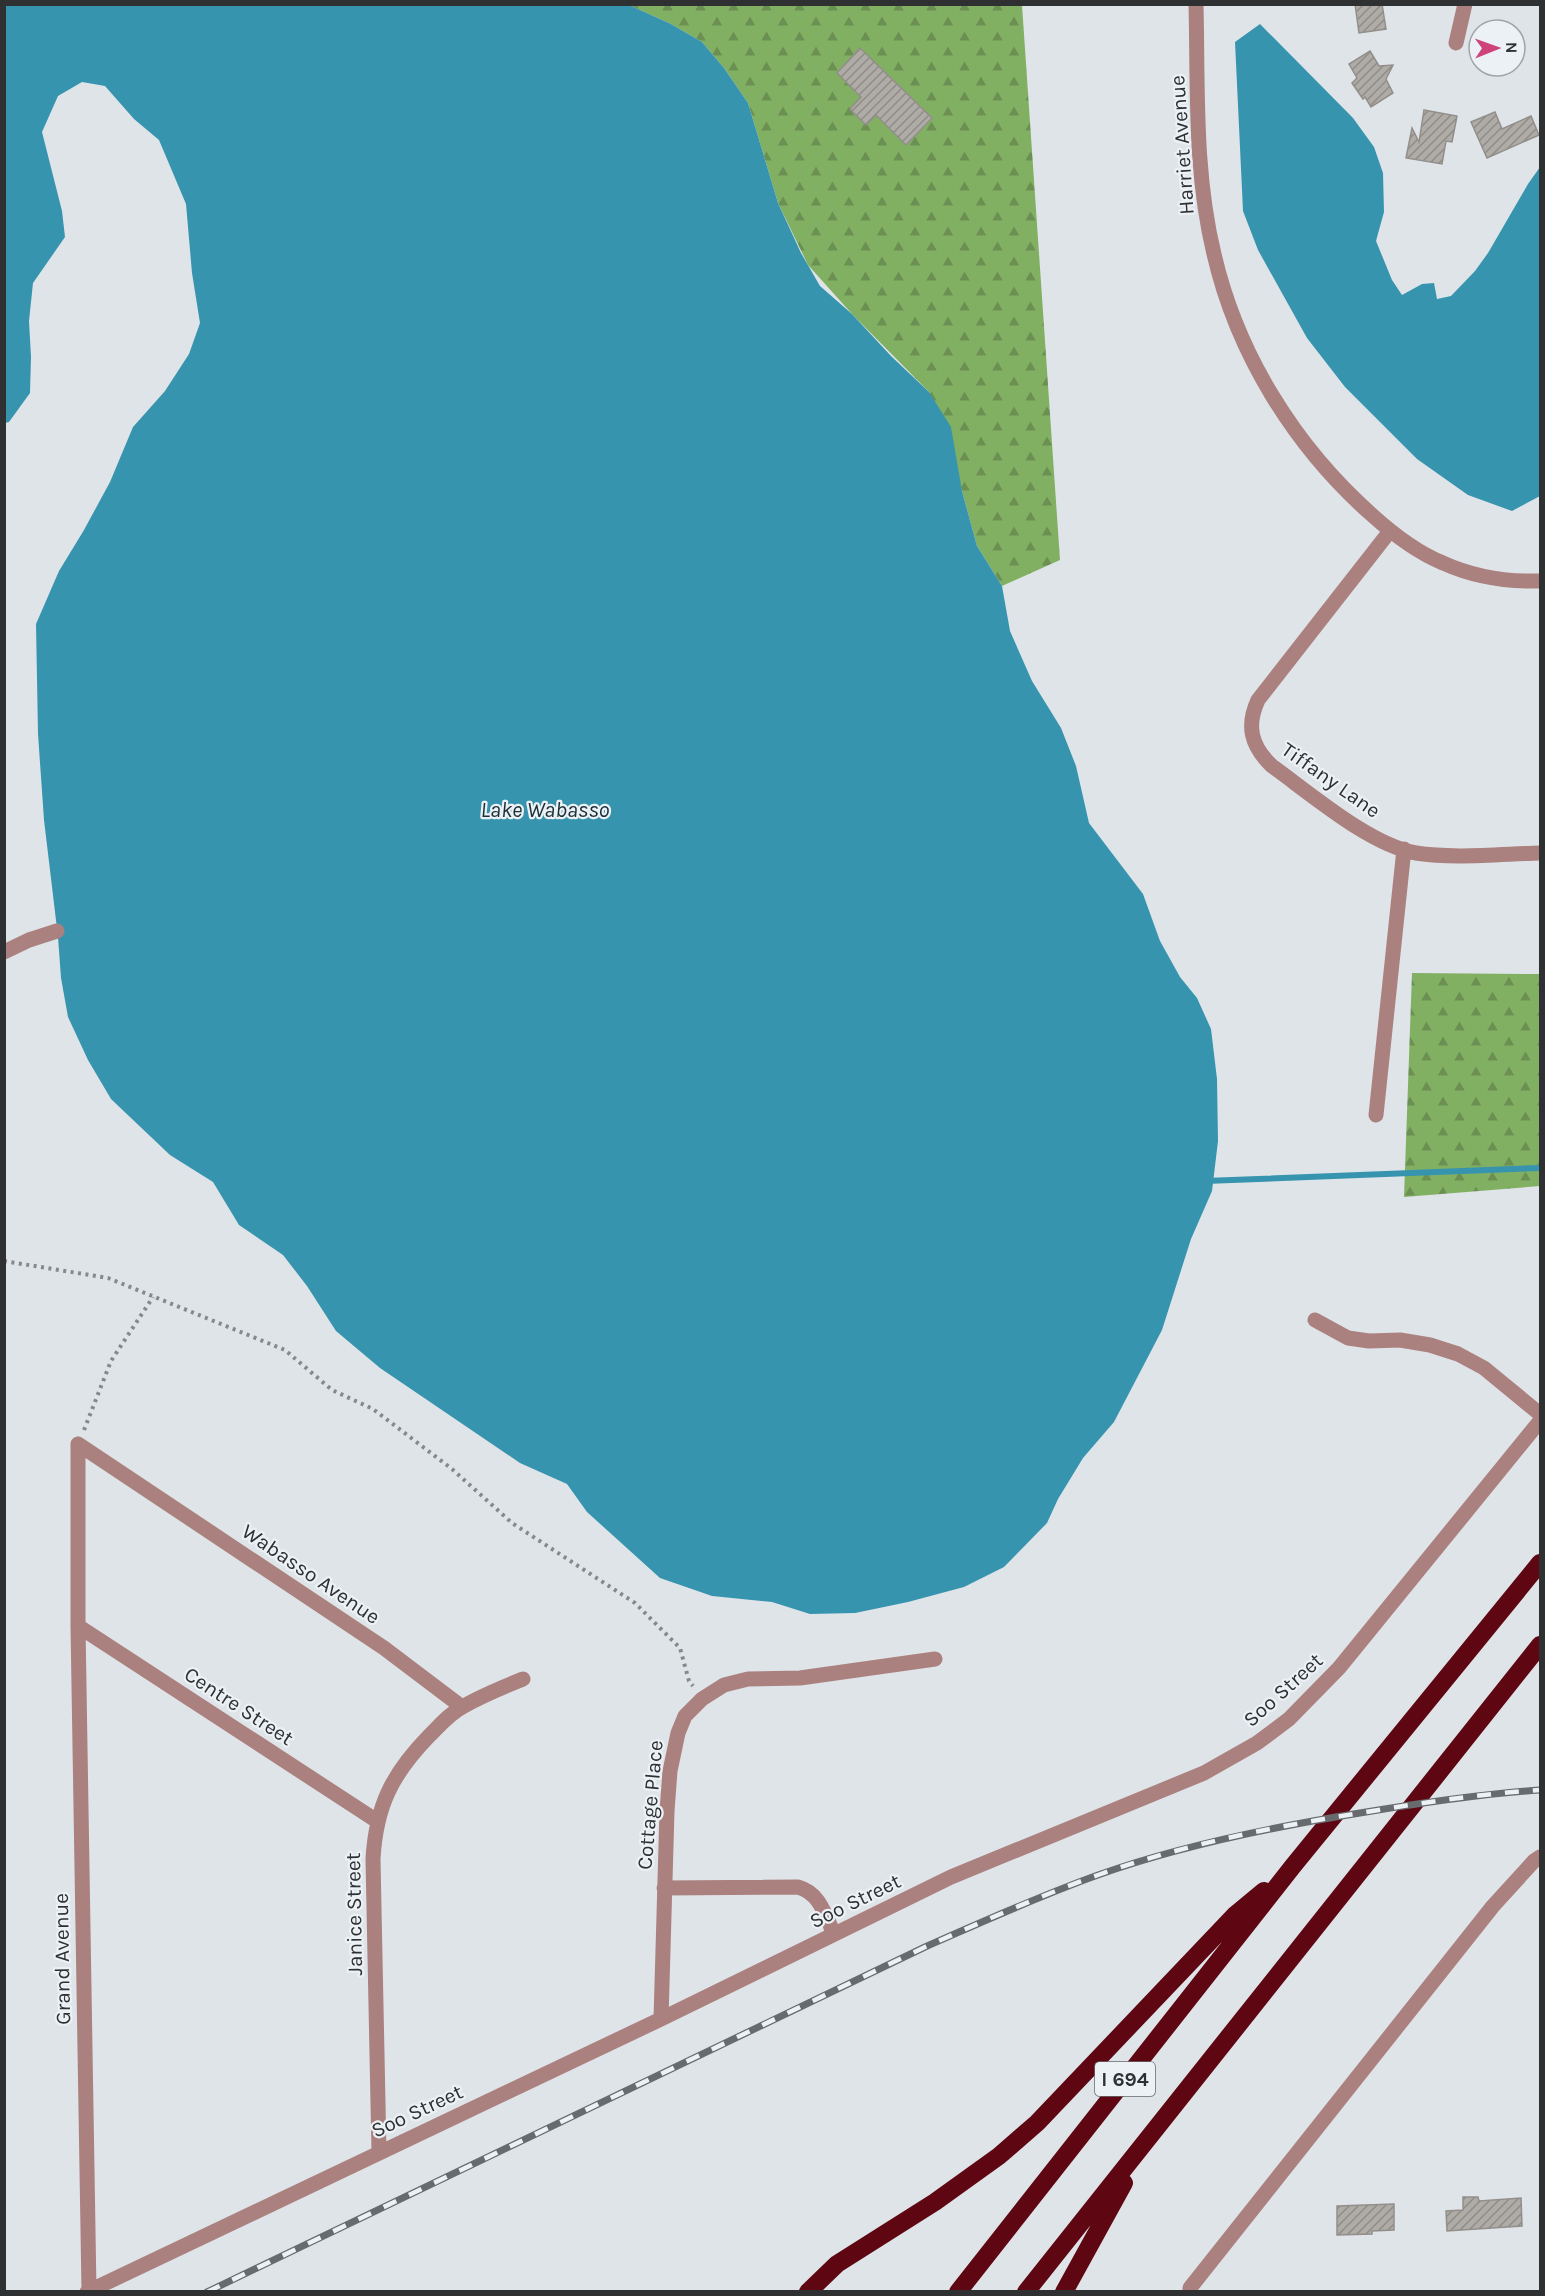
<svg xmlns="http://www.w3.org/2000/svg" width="1545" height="2296" font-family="Karla,sans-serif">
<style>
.forest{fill:url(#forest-firs)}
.water{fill:#3794ae}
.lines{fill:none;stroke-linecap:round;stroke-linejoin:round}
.stream{stroke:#3794ae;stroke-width:6}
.building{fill:url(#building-hatch);stroke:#928f8a;stroke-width:1.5}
.path{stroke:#85898b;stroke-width:4;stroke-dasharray:3 4.5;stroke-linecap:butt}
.minor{stroke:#ab817f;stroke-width:15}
.highway{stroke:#5e0713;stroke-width:18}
.rail-casing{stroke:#686b6e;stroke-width:7}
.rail{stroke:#ecf1f6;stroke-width:4.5;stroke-dasharray:14;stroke-linecap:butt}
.labels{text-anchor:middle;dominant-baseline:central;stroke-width:4.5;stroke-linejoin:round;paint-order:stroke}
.shield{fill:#ecf1f6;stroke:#676a6c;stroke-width:1.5}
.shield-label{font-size:20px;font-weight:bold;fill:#2e3031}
.street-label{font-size:21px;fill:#2e3031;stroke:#ecf1f6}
.water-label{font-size:22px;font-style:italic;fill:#1a2f36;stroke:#ecf1f6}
</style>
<defs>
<pattern id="forest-firs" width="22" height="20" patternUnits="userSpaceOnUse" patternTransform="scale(1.5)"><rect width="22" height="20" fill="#82b063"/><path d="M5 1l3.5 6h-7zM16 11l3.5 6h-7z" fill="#6b9052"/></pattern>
<pattern id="building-hatch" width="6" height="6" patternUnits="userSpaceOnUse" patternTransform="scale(1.5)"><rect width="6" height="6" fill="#afaba6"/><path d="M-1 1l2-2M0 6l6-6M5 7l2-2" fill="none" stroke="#8f8c88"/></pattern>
</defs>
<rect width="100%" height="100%" fill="#dfe4e9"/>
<!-- forest -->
<path class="forest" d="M629,5H1022L1060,560L1002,586L977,546L962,491L929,392L852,314L808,265L778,203L748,103L724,68L702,42L671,24Z
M1412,973L1540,974V1186L1404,1197Z"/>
<!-- water -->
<path class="water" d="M5,5H629L671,24L702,42L724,68L748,103L778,203L801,253L820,286L852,314L891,356L929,392L951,427L962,491L977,546L1002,586L1010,631L1032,681L1061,728L1076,766L1089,823L1143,894L1160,941L1180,977L1197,998L1211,1029L1217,1079L1218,1141L1212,1191L1191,1239L1162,1330L1114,1422L1083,1458L1058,1499L1047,1523L1004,1567L964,1587L908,1602L855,1613L810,1614L772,1602L712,1596L660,1578L587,1512L567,1484L520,1463L380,1368L336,1331L307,1286L283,1255L239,1225L213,1182L170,1155L111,1099L88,1060L68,1017L61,978L58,937L44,820L38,734L36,624L59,571L84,530L110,482L133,427L165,391L189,354L200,323L192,273L186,204L159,140L134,119L105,86L82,82L58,96L42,132L62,211L65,237L33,283L29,321L31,357L30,393L9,422L5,423Z
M1260,24L1353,118L1374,147L1383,173L1384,212L1376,241L1392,280L1402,295L1422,284L1434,283L1437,299L1451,296L1475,271L1488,253L1528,184L1540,167V496L1512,511L1468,495L1417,459L1345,387L1307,338L1258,250L1243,211L1235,42Z"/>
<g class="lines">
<!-- stream -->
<path class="stream" d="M1205,1181L1540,1168"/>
</g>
<!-- building -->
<path class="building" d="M1355,4H1382L1386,29L1359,33Z
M860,48L932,118L906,145L876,115L866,125L850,109L861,97L837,73Z
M1370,51L1379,66L1393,65L1386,79L1393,93L1371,107L1365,97L1363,99L1352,83L1357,78L1349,64Z
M1424,110L1457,116L1452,142L1446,141L1442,164L1406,158L1412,128L1419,142Z
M1495,112L1502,129L1531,116L1539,135L1487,158L1471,122Z
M1463,2197H1478L1479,2201L1521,2198L1522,2226L1447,2231L1446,2211L1463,2210Z
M1394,2204V2230L1372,2231V2234L1337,2235V2206Z"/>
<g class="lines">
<!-- path -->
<path class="path" d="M4,1261L108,1278L285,1350L332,1390L373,1409L452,1469L512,1523L635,1603L680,1648L689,1681L693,1686
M84,1430L111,1361L153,1297"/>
<!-- minor -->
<path class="minor" d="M1196,4C1198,88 1194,172 1214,254C1237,354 1295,447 1372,515C1393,534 1416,552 1443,563C1474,577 1507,582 1540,581
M1456,43L1465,4
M1390,531L1258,700C1246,726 1251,746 1272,766C1311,794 1370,845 1416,853C1453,859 1502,854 1540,853
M4,952L29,940L57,931
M1376,1115L1404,849
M1315,1320L1348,1338L1369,1341L1400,1340L1430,1345L1458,1354L1484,1368L1540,1414
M78,1444V1626L89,2291
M78,1444L384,1648L462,1707
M78,1626L377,1821
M664,1888L798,1887C820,1893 825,1915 834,1934
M661,2019L667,1811L670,1771L678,1733L685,1716L702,1699L724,1685L748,1679L800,1678L935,1659
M379,2152L373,1859C376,1806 392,1774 429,1736C440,1725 450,1713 464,1706C483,1695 503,1687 523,1679
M87,2292L661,2019L951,1877L1204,1773L1257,1743L1289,1719L1339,1668L1540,1421
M1190,2292V2288L1493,1906L1534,1861L1540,1857"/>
<!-- highway -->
<path class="highway" d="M808,2292L837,2264L935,2202L999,2156L1037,2123L1235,1915L1264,1891
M958,2292L1293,1866L1540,1563
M1026,2292L1540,1645
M1064,2292L1124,2183"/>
<defs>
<path id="rail" d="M207,2292L925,1947C982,1922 1039,1896 1098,1875C1182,1845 1272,1827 1360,1813C1420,1803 1479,1794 1540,1790"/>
</defs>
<!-- rail casing -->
<use href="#rail" class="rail-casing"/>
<!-- rail -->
<use href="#rail" class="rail"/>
</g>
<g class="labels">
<!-- shield labels -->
<rect class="shield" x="1095" y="2062" width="60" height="34" rx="4.5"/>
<g class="shield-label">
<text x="1125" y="2079">I 694</text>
</g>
<!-- street labels -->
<g class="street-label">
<text transform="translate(1182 145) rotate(-94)">Harriet Avenue</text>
<text transform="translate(1331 780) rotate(35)">Tiffany Lane</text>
<text transform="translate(311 1574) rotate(34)">Wabasso Avenue</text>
<text transform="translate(1283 1690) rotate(-42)">Soo Street</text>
<text transform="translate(239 1706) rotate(33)">Centre Street</text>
<text transform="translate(650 1805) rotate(-85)">Cottage Place</text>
<text transform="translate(855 1901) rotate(-26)">Soo Street</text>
<text transform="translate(354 1914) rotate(-91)">Janice Street</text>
<text transform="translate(62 1959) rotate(-91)">Grand Avenue</text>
<text transform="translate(417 2111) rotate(-25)">Soo Street</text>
</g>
<!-- water labels -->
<g class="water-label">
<text x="545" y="810">Lake Wabasso</text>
</g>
</g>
<!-- border -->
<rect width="1545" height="2296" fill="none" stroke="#2e3031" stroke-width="12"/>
<!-- north arrow -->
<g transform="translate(1497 48) rotate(89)"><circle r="28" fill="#ecf1f6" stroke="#a0a4a7" stroke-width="1.5"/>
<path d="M0-4.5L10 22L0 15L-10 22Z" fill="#cd437a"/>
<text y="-9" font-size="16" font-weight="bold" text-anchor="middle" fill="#2e3031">N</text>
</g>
</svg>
